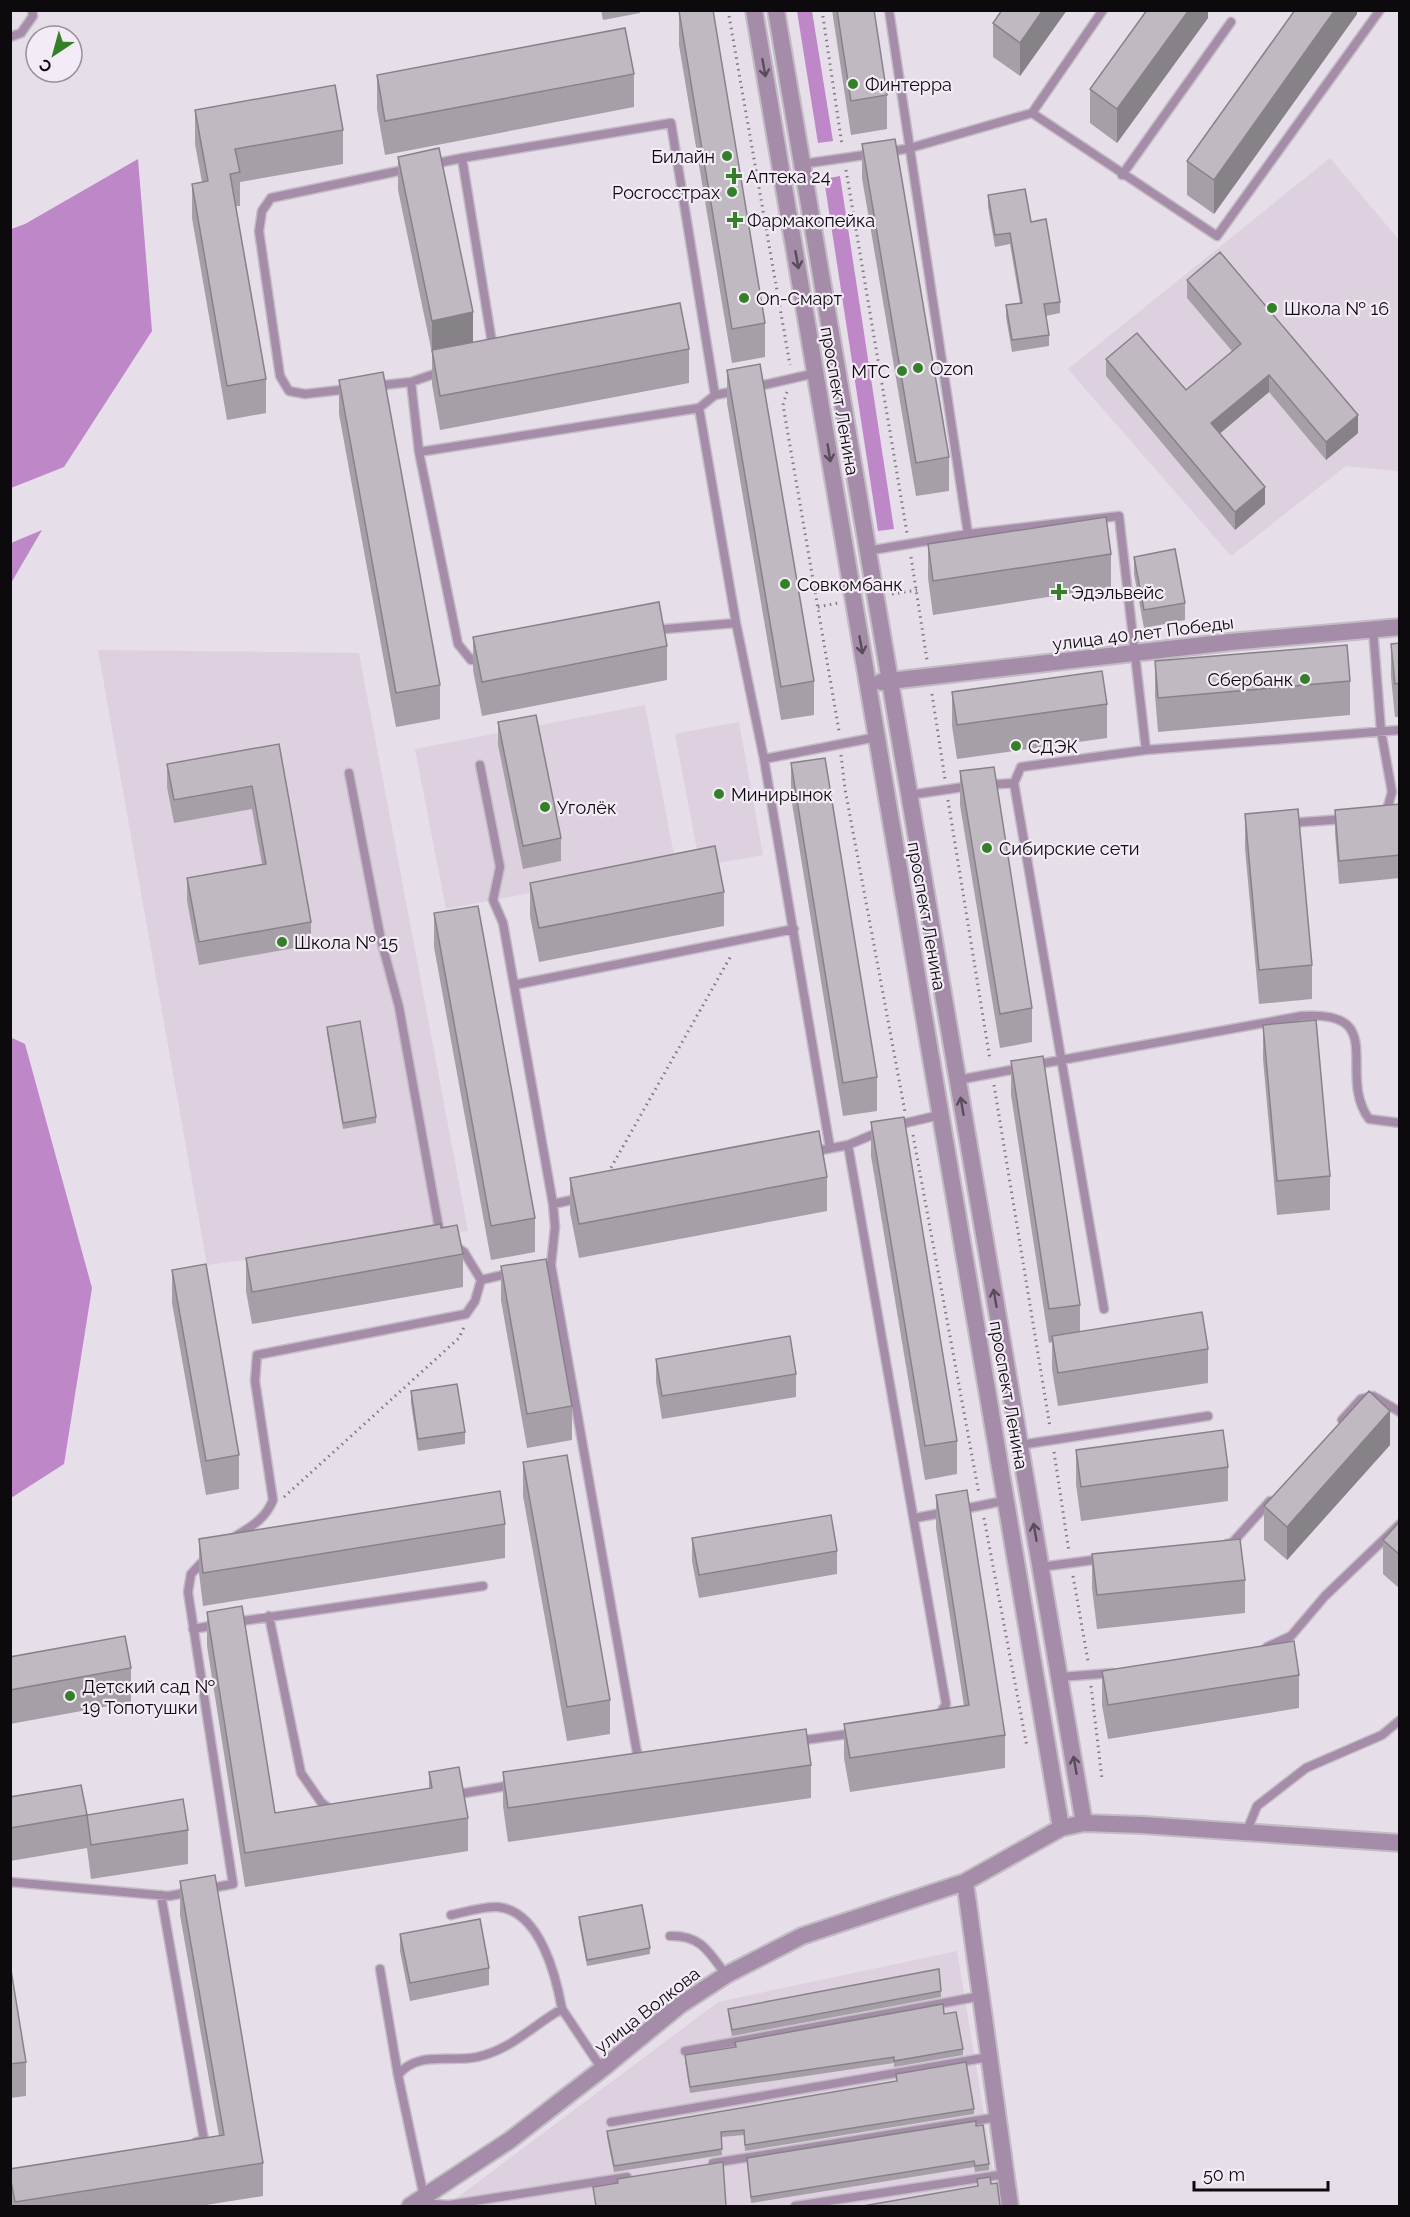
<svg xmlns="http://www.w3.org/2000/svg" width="1410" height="2217" font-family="Raleway,sans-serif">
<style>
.built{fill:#ddd0df}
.forest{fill:#be87c8}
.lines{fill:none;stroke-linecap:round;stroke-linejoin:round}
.service-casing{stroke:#c3bcc5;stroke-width:11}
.minor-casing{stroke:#c3bcc5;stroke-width:20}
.path{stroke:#807a81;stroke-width:3;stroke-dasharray:1.5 4.5;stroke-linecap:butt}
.service{stroke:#a58da9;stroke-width:8}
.minor{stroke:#a58da9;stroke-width:16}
.wall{fill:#a69fa7}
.shaded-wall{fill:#878288}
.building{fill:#c1b9c2;stroke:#878288;stroke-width:1.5}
.oneway{stroke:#594c5b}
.poi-dot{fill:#348028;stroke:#f3ebf5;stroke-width:2}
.labels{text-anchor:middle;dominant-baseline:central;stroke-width:4.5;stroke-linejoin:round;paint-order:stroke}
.poi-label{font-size:18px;fill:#0d0a0d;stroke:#f3ebf5;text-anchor:start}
.street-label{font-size:18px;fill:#0d0a0d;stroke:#f3ebf5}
</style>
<rect width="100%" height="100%" fill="#e6dee8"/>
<!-- built -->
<path class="built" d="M1330,158L1399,240V471L1346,466L1231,556L1068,369Z
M98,650L359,653L468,1231L207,1265Z
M645,705L676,865L446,909L415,749Z
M739,722L763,855L700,866L675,734Z
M957,1951L999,2206H446L718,2002Z"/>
<!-- forest -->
<path class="forest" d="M797,11H812L833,141L818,143Z
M138,159L152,331L64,467L11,488V229L25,224Z
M840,176L894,529L878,531L824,179Z
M42,530L11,583V543Z
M10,1037L25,1044L92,1288L64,1464L11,1498Z"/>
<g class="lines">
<defs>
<path id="service" d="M889,10L968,534
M10,37L21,33L33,16L32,10
M1032,113L1103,10
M888,152L910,148L1032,113L1217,236L1380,10
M433,164L462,158
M802,164L872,154
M1122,175L1231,22
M493,349L462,158L671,123L715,395L736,391
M411,382L440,372
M374,386L411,382L419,452
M755,387L816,373
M349,389L305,394L289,391L280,376L259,231L262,211L271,198L408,169
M699,408L736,623L764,759L877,737
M867,551L968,534L1119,516L1146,750
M1373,629L1381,731L1392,792L1388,806L1381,814
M654,630L736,623
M484,658L471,660L458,644L419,452L699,408L715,395
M764,759L830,1148
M480,765L500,867L493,900L503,923L514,985
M349,773L381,940L399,1007L440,1234
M1014,783L1104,1309
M986,785L1014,783L1021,767L1146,750L1400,730
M909,795L971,786
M1289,823L1345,819
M1034,1065L1302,1016C1390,1010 1336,1074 1369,1119L1400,1123
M958,1080L1021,1068
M897,1125L940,1115
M848,1145L946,1704L938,1717
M811,1152L848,1145L879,1132
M581,1198L553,1204L514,985L794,929
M455,1246L464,1252L481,1280
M551,1265L639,1764
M538,1268L551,1265L555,1227L553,1204
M1342,1420L1361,1399L1373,1396L1400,1412
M1020,1445L1208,1416
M959,1510L1008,1500
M915,1518L947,1512
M233,1538C250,1527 265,1520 273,1500L255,1381L257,1355L466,1314L475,1301L481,1280L511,1273
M1227,1544L1232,1543L1270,1501
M206,1558L191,1574L188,1592L233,1884L206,1889
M1041,1567L1101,1559
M269,1616L301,1773L321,1802L332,1811
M235,1622L483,1586
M193,1629L216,1625
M1267,1647L1291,1636L1325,1596L1400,1524
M1060,1677L1113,1673
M797,1741L856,1733
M453,1795L512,1785
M1246,1833L1257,1806L1306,1768L1382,1735L1400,1720
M10,1882L169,1896L190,1892
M161,1895L204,2140L196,2142
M451,1915C465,1912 484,1906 498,1907C540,1911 556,1976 562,2009
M670,1936C701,1935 709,1952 726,1975
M380,1969L398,2075
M685,2051L981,1996
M611,2122L989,2057
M713,2163L998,2117
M424,2197L398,2075C418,2050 450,2063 477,2057C511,2050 533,2025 562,2009L602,2069
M420,2203L449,2205L627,2177
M795,2206L1006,2174"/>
<path id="minor" d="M754,10L1061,1828
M776,10L1084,1823
M881,682L1230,642L1400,627
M965,1882L1010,2206
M410,2206L510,2140L602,2069L680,2005L726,1975L802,1936L965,1882L1061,1828L1084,1823L1143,1825L1400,1843"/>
</defs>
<!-- service casing -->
<use href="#service" class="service-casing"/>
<!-- minor casing -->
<use href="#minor" class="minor-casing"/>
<!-- path -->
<path class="path" d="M728,10L790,365
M822,10L842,145
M846,170L907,533
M787,392L783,405L839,731
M911,557L927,660
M892,594L917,590
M818,607L838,603
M932,694L945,779
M841,755L845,789L905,1112
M948,800L990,1060
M994,1085L1050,1427
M913,1135L979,1494
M608,1173L732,954
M1054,1452L1069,1552
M284,1497L459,1338L464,1327
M984,1518L1027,1747
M1073,1576L1088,1661
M1091,1686L1102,1779"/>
<!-- service -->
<use href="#service" class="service"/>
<!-- minor -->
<use href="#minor" class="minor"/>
</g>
<!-- wall -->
<path class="wall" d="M601,10H640V13L603,20Z
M832,10H874L887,95V129L851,135Z
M1067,10L1020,76L993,57V23Z
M1208,10V18L1117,143L1090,123V89Z
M1357,10V14L1214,214L1187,195V161Z
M679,11L765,323V357L732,363L679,45Z
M634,74V107L385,155L377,109V75Z
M195,110L343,130V164L240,182V206H236L266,379V413L227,420L192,218V184L202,182L195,144Z
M862,144L949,457V491L916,496L862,178Z
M398,157L473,342L689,349V383L440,430L432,384V353L398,190Z
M988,195L1031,222L1060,302V313L1046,316L1049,335V346L1012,352L1006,317V305L1020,303L1010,244L995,247L988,207Z
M1187,280L1358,433L1326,460L1269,392L1220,433L1265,504L1235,530L1106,376V359L1186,390L1232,351L1187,298Z
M727,370L814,681V715L781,720L727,403Z
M339,380L440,685V719L396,727L339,414Z
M928,544L1111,554V587L933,615L928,578Z
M1134,557L1185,603V620L1144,628L1134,574Z
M473,637L667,646V680L482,716L473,670Z
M1400,643V717H1395L1391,677V644Z
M1155,661L1350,681V715L1158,732L1155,695Z
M952,692L1107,704V738L957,759L952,726Z
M498,722L561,838V861L523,869L498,745Z
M279,744L311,922V945L199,965L187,901V878L262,864L252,809L174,823L167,787V764Z
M791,763L877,1077V1111L843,1116L791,797Z
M960,771L1032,1008V1042L1000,1048L960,805Z
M1400,804V878L1339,884L1335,833V810Z
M1245,814L1312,965V999L1259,1004L1245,848Z
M530,883L724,892V926L539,962L530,916Z
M434,913L535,1218V1252L491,1260L434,947Z
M1263,1025L1330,1176V1210L1277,1215L1263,1059Z
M327,1027L376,1117V1123L343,1129L327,1033Z
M1011,1061L1080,1305V1331L1208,1349V1383L1058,1406L1052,1369V1342L1049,1343L1011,1095Z
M871,1122L957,1441V1474L925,1480L871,1156Z
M827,1177V1211L579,1258L570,1212V1178Z
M441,1228L463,1254V1287L252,1324L246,1291V1258Z
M501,1266L572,1406V1440L527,1448L501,1300Z
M172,1270L239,1455V1489L206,1495L172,1303Z
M656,1359L796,1374V1397L662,1419L656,1382Z
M411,1391L465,1432V1444L418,1451L411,1403Z
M1390,1445L1287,1560L1264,1540V1506Z
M1076,1450L1228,1467V1501L1081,1521L1076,1484Z
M523,1462L610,1700V1734L567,1741L523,1496Z
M936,1495L1005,1735V1768L850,1792L844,1758V1724L964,1706L936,1528Z
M1400,1521V1589L1383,1574V1540Z
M505,1524V1558L203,1606L199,1573V1539Z
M692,1538L837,1551V1574L699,1598L692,1561Z
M1092,1554L1245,1580V1613L1097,1629L1092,1588Z
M207,1612L275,1813L429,1789V1772L468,1818V1851L245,1887L207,1646Z
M10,1657L131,1668V1702L10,1724Z
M1102,1671L1299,1675V1708L1108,1739L1102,1705Z
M811,1765V1798L508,1842L503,1806V1772Z
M10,1797L87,1815L188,1830V1864L91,1879L87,1848L10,1861Z
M180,1881L263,2163V2196L200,2206H10V2169L219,2136L180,1915Z
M579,1917L650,1948V1954L587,1966L579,1923Z
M400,1934L489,1968V1985L410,2001L400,1951Z
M10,1964L26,2062V2096L10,2098Z
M941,1991V1997L732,2036L728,2014V2009Z
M944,2014L963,2049V2055L894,2067V2063L690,2093L685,2061V2055L735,2047V2042Z
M896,2074L974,2109V2114L745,2151L744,2135L721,2137L722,2155L614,2172L607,2137V2131L897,2081Z
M976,2126L989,2164V2170L975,2172L974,2167L751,2203L747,2158Z"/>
<!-- shaded-wall -->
<path class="shaded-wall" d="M1043,10H1067L1020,76V43Z
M1189,10H1208V18L1117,143V109Z
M1335,10H1357V14L1214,214V180Z
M473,312V346L432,354V321Z
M1269,375V392L1211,441V423Z
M1358,415V433L1326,460V442Z
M1265,487V504L1235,530V512Z
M1390,1411V1445L1287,1560V1527Z"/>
<!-- building -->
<path class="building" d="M713,10L765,323L732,329L679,11Z
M837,10H874L887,95L851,101Z
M1002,10H1043L1020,43L993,23Z
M1147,10H1189L1117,109L1090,89Z
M1295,10H1335L1214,180L1187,161Z
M625,28L634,74L385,121L377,75Z
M335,85L343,130L235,149L240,172L230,174L266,379L227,386L192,184L208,181L195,110Z
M895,139L949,457L916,463L862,144Z
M439,148L473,312L432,321L398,157Z
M1025,189L1031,222L1046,219L1060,302L1044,304L1049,335L1012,340L1006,305L1022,303L1010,233L995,235L988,195Z
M1220,252L1358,415L1326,442L1269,375L1211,423L1265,487L1235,512L1106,359L1137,333L1186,390L1241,344L1187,280Z
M680,303L689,349L440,396L432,350Z
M760,364L814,681L781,687L727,370Z
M383,372L440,685L396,693L339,380Z
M1106,517L1111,554L933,581L928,544Z
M1175,549L1185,603L1144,610L1134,557Z
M659,602L667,646L482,682L473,637Z
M1400,643V683L1395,684L1391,644Z
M1347,645L1350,681L1158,698L1155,661Z
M1102,671L1107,704L957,725L952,692Z
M536,715L561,838L523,846L498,722Z
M279,744L311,922L199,942L187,878L266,864L252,786L174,800L167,764Z
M825,758L877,1077L843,1083L791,763Z
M994,767L1032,1008L1000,1014L960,771Z
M1400,804V855L1339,861L1335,810Z
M1298,809L1312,965L1259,970L1245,814Z
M715,846L724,892L539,928L530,883Z
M478,906L535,1218L491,1226L434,913Z
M1316,1020L1330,1176L1277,1181L1263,1025Z
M360,1021L376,1117L343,1123L327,1027Z
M1043,1056L1080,1305L1049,1309L1011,1061Z
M904,1117L957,1441L925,1446L871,1122Z
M819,1131L827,1177L579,1224L570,1178Z
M441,1224V1228L457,1225L463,1254L252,1292L246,1258Z
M546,1259L572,1406L527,1414L501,1266Z
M206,1264L239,1455L206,1461L172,1270Z
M1202,1312L1208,1349L1058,1373L1052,1336Z
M790,1336L796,1374L662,1396L656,1359Z
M457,1384L465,1432L418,1439L411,1391Z
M1369,1391L1390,1411L1287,1527L1264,1506Z
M1223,1430L1228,1467L1081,1487L1076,1450Z
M567,1455L610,1700L567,1707L523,1462Z
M967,1490L1005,1735L850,1758L844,1724L969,1705L936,1495Z
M500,1491L505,1524L203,1573L199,1539Z
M831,1515L837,1551L699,1575L692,1538Z
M1400,1521V1555L1383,1540Z
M1240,1539L1245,1580L1097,1595L1092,1554Z
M242,1606L275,1813L432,1788L429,1772L459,1767L468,1818L245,1853L207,1612Z
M125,1636L131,1668L10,1690V1657Z
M1294,1641L1299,1675L1108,1705L1102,1671Z
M806,1729L811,1765L508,1808L503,1772Z
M81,1785L87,1815L10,1828V1797Z
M183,1799L188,1830L91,1845L87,1815Z
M215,1875L263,2163L15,2202L10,2176V2169L224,2135L180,1881Z
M642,1905L650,1948L587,1960L579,1917Z
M480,1919L489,1968L410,1983L400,1934Z
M10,1964L26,2062L10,2064Z
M939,1969L941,1991L732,2030L728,2009Z
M943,2004L944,2014L956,2012L963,2049L894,2061V2057L690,2087L685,2055L736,2047L735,2042Z
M966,2062L974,2109L745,2145L744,2130L721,2132L722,2149L614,2166L607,2131L897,2081L896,2074Z
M976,2121V2126L983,2125L989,2164L975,2166L974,2161L751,2197L747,2158Z
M723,2162L726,2206H596L593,2187L618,2183L617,2179Z
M990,2177L991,2184L997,2183L1000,2206H863L978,2186L977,2179Z"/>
<!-- one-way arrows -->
<defs><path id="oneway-shaft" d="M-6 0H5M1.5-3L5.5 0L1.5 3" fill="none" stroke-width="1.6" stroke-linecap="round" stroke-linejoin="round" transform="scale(1.5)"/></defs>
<g class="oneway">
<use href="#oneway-shaft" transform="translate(764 68) rotate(80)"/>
<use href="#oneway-shaft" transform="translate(797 260) rotate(80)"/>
<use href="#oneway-shaft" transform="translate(829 453) rotate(81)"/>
<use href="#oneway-shaft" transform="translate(861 645) rotate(80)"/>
<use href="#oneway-shaft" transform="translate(962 1106) rotate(-100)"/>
<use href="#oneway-shaft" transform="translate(995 1298) rotate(-100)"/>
<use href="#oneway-shaft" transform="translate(1035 1532) rotate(-100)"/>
<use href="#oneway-shaft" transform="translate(1075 1765) rotate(-100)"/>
</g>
<!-- markers -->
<g class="poi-dot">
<circle cx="853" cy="84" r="6"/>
<circle cx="727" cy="156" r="6"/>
<path d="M731 167h6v6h6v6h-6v6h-6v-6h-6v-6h6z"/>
<circle cx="732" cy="192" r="6"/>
<path d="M732 211h6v6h6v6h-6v6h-6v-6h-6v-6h6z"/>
<circle cx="744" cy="298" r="6"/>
<circle cx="1272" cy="308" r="6"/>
<circle cx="918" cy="368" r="6"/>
<circle cx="902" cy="371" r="6"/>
<circle cx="785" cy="584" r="6"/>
<path d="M1056 583h6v6h6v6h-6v6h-6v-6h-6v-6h6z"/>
<circle cx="1305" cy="679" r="6"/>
<circle cx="1016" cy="746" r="6"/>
<circle cx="719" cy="794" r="6"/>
<circle cx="545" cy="807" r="6"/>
<circle cx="987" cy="848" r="6"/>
<circle cx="282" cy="942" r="6"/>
<circle cx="70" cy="1696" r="6"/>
</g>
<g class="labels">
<!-- poi labels -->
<g class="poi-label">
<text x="865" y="84">Финтерра</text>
<text x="715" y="156" text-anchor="end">Билайн</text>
<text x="746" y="176">Аптека 24</text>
<text x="720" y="192" text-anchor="end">Росгосстрах</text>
<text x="747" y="220">Фармакопейка</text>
<text x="756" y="298">On-Смарт</text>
<text x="1284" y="308">Школа № 16</text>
<text x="930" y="368">Ozon</text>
<text x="890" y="371" text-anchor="end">МТС</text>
<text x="797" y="584">Совкомбанк</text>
<text x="1071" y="592">Эдэльвейс</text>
<text x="1293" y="679" text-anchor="end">Сбербанк</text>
<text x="1028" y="746">СДЭК</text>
<text x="731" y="794">Минирынок</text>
<text x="557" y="807">Уголёк</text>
<text x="999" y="848">Сибирские сети</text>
<text x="294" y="942">Школа № 15</text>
<text x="82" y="1686">Детский сад №<tspan x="82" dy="21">19 Топотушки</tspan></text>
</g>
<!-- street labels -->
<g class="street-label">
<text transform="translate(840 401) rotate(80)">проспект Ленина</text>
<text transform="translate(1143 633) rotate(-7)">улица 40 лет Победы</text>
<text transform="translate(927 916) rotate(80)">проспект Ленина</text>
<text transform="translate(1009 1395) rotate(80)">проспект Ленина</text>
<text transform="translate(647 2010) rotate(-38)">улица Волкова</text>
</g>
</g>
<!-- border -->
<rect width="1410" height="2217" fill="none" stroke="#0d0a0d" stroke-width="24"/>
<!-- north arrow -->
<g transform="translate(54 54) rotate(216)"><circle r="28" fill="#f3ebf5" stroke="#979198" stroke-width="1.5"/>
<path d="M0-4.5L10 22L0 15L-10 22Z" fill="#348028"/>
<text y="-9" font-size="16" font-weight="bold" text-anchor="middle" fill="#0d0a0d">С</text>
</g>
<!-- scale -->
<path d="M1194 2181v9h134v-9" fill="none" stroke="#0d0a0d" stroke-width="3"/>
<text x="1203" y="2181" font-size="18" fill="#0d0a0d" stroke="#f3ebf5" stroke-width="4.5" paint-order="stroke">50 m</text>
</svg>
